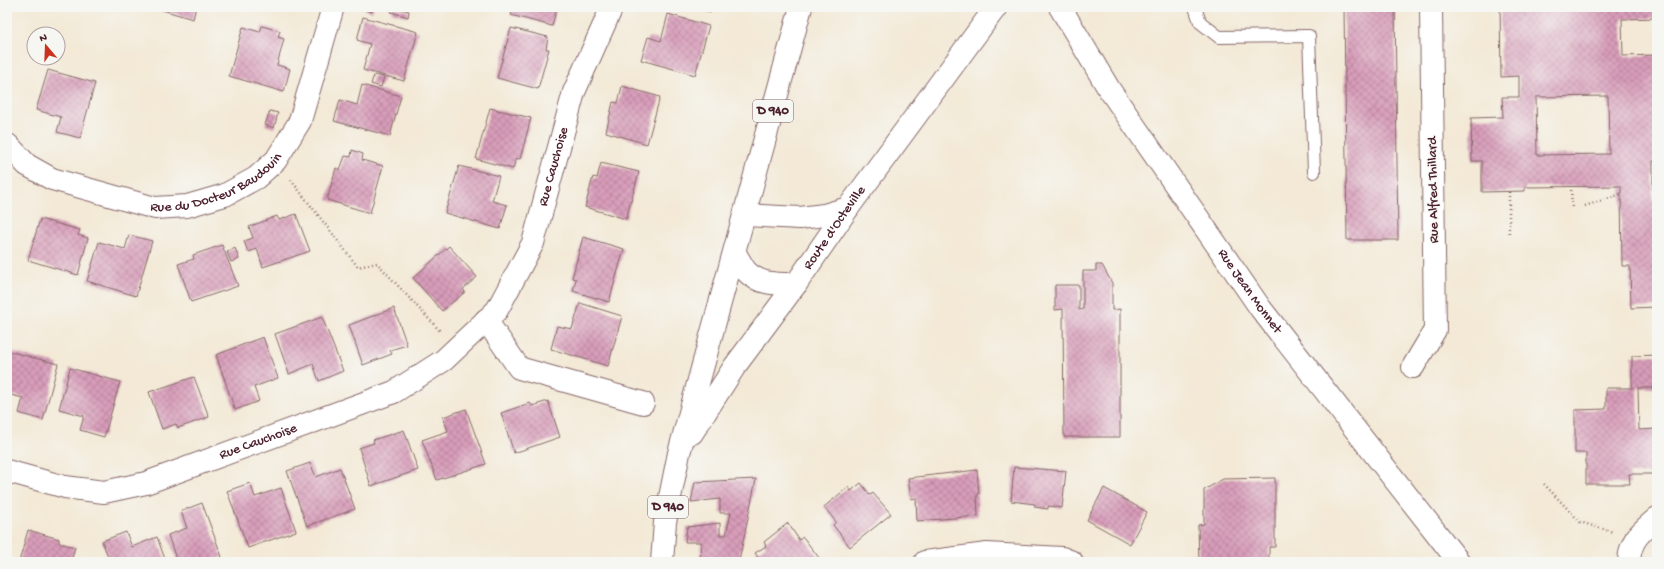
<svg xmlns="http://www.w3.org/2000/svg" width="1664" height="569" font-family="'Gochi Hand',sans-serif">
<style>
.building{fill:url(#building-cross-hatch);fill-rule:evenodd}
.lines{fill:none;stroke-linecap:round;stroke-linejoin:round}
.lane-casing{stroke:#856667;stroke-width:14}
.street-casing{stroke:#856667;stroke-width:24}
.secondary-casing{stroke:#856667;stroke-width:24}
.primary-casing{stroke:#856667;stroke-width:24}
.path{stroke:#856667;stroke-width:2.5;stroke-dasharray:1 3;stroke-linecap:butt}
.lane{stroke:#fff;stroke-width:12}
.street{stroke:#fff;stroke-width:22}
.secondary{stroke:#fff;stroke-width:22}
.primary{stroke:#fff;stroke-width:22}
.labels{text-anchor:middle;dominant-baseline:central;stroke-width:3;stroke-linejoin:round;paint-order:stroke}
.shield{fill:#f6f6f2;stroke:#7e6067;stroke-width:1}
.shield-label{font-size:13px;font-weight:bold;fill:#4a1f2b}
.street-label{font-size:14px;fill:#4a1f2b;stroke:#f6f6f2}
</style>
<defs>
<pattern id="building-cross-hatch" width="8" height="8" patternUnits="userSpaceOnUse"><rect width="8" height="8" fill="#d89dba"/><path d="M0 0l8 8M0 8l8-8" fill="none" stroke="#b17f97"/></pattern>
</defs>
<rect width="100%" height="100%" fill="#f6f6f2"/>
<filter id="ink" filterUnits="userSpaceOnUse"><feTurbulence type="fractalNoise" baseFrequency=".025" numOctaves="2"/><feDisplacementMap in="SourceGraphic" scale="8" xChannelSelector="R" yChannelSelector="G"/><feConvolveMatrix kernelMatrix="1 2 1 2 8 2 1 2 1" color-interpolation-filters="sRGB"/></filter>
<filter id="wash" filterUnits="userSpaceOnUse"><feTurbulence type="fractalNoise" baseFrequency=".012" numOctaves="4" result="noise"/><feDisplacementMap in="SourceGraphic" scale="16" xChannelSelector="R" yChannelSelector="G"/><feGaussianBlur stdDeviation="0.9" result="paint"/><feColorMatrix in="noise" values="0 0 0 0 0 0 0 0 0 0 0 0 0 0 0 0 0 1.4 0 .05"/><feComposite in="paint" operator="in"/></filter>
<g filter="url(#wash)">
<rect width="100%" height="100%" fill="#f3e9d6"/>
<g id="blocks">
<!-- building -->
<path class="building" d="M152,7H196L193,19Z
M366,7H374L372,12L365,10Z
M393,7L409,11L408,17L391,12Z
M514,7H557L552,26L511,15Z
M691,7H712L711,12Z
M1344,7H1395L1398,240H1347Z
M1500,7H1657V18L1622,19L1623,56L1657,55V161H1653V201H1657V307L1631,308L1630,266H1622L1621,186L1525,187V191L1482,192V161H1472L1471,118L1503,117L1502,97H1519V76L1501,77ZM1608,96L1609,154L1537,155L1536,97Z
M668,14L709,26L695,75L641,60L648,37L661,41Z
M363,17L418,32L404,81L363,70L370,44L357,40Z
M262,26L280,31L278,37L284,39L277,65L290,69L284,92L229,76L243,27L260,32Z
M511,28L548,37L546,49H549L538,89L497,78Z
M48,70L95,83L80,138L57,132L61,117L36,110Z
M374,75L384,77L381,87L371,84Z
M362,85L401,96L390,136L334,121L340,100L357,105Z
M622,86L660,97L647,144L606,132L613,102L618,103Z
M490,108L531,118L520,159L516,158L513,169L476,159Z
M270,111L278,113L274,128L265,125Z
M352,150L363,154L362,160L383,166L370,213L327,200L336,168L340,170L345,156L351,157Z
M601,163L639,172L626,219L585,207L593,177L597,178Z
M459,166L499,176L492,201L507,205L500,229L445,213Z
M296,214L310,251L263,267L257,249L248,252L244,241L253,238L249,227L277,216L279,220Z
M40,219L80,230L78,235L88,238L78,275L28,260Z
M129,235L152,241L136,296L87,281L99,242L125,249Z
M583,237L624,249L609,302L573,291L576,279L572,278Z
M222,245L238,286L191,302L178,264L194,259L193,255Z
M449,246L477,277L463,289L465,292L442,311L413,278Z
M235,248L239,259L231,262L227,252Z
M1096,265H1102L1112,283V310L1120,309V437H1064L1063,309L1055,310V285H1079V310L1083,309V271H1096Z
M580,303L622,316L608,366L551,349L557,326L572,329Z
M394,308L407,345L390,350L392,354L363,365L349,325Z
M322,317L343,371L319,381L313,364L289,374L275,334Z
M263,337L278,378L254,387L259,401L235,410L216,355Z
M8,351L58,364L43,420L19,413L23,398L7,394Z
M1657,355V388H1638L1639,430L1657,429V474H1629L1630,484H1586V453H1575V410L1606,409V388H1632V356Z
M70,368L120,382L104,437L80,430L84,416L59,409Z
M194,377L209,417L178,428L176,424L162,429L149,392Z
M548,401L560,437L514,453L501,413L530,403L532,406Z
M466,409L486,464L437,480L422,440L448,431L443,417Z
M404,430L418,470L371,486L359,448L374,443L373,440Z
M310,463L316,477L340,468L355,509L307,526L287,471Z
M1014,467L1066,471L1062,508L1048,506V509L1035,507V504L1011,501Z
M977,470L979,494L977,495L978,516L917,521L916,498L911,499L908,478Z
M1275,478V547H1269V562H1199L1198,525L1204,524V490L1223,479Z
M756,479L739,561H700L701,542H685L687,527L720,523V535H726L731,513H720V499L691,502L695,482Z
M250,483L255,497L281,488L296,531L248,548L227,491Z
M861,483L870,495L873,493L891,514L850,547L833,525L836,522L824,507L848,487L851,491Z
M1104,488L1147,512L1130,544L1087,520Z
M202,503L222,557L209,562H177L168,535L187,528L181,511Z
M788,523L799,540L803,537L820,559L815,562H761L755,553L766,546L764,542Z
M28,530L59,539V543L75,547L71,562H19Z
M126,532L132,547L157,537L166,562H110L102,541Z"/>
</g>
</g>
<g filter="url(#ink)">
<use href="#blocks" fill-opacity="0" stroke="#856667" stroke-width="1"/>
<g class="lines">
<defs>
<path id="lane" d="M1195,7L1200,22L1219,37L1309,36L1314,172"/>
<g id="street">
<path id="s1" d="M8,145L27,165L52,179L155,208L187,206L225,195L256,178L276,160L300,121L333,7"/>
<path d="M486,320L519,368L643,403"/>
<path d="M1413,367L1435,330L1431,7"/>
<path id="s2" d="M7,471L65,487L104,492L146,483L394,392L444,360L497,310L533,243L574,92L612,7"/>
<path d="M925,562L987,554L1062,558L1072,562"/>
<path d="M1629,562C1630,539 1641,532 1657,518"/>
</g>
<g id="secondary">
<path id="s3" d="M1060,7L1109,89L1261,309L1459,562"/>
</g>
<g id="primary">
<path d="M745,215L800,218L824,215L848,208"/>
<path d="M735,253C738,258 742,266 746,271C759,285 779,284 796,284"/>
<path id="s4" d="M692,433L735,366L796,284L848,208L996,7"/>
<path d="M662,562L665,522L679,453L801,7"/>
</g>
</defs>
<!-- lane casing -->
<use href="#lane" class="lane-casing"/>
<!-- street casing -->
<use href="#street" class="street-casing"/>
<!-- secondary casing -->
<use href="#secondary" class="secondary-casing"/>
<!-- primary casing -->
<use href="#primary" class="primary-casing"/>
<!-- path -->
<path class="path" d="M291,180L358,267L377,263L440,331
M1571,186L1572,210
M1509,192V233
M1653,193H1657
M1585,206L1621,194
M1652,388L1657,394
M1544,484L1580,522L1613,532"/>
<!-- lane -->
<use href="#lane" class="lane"/>
<!-- street -->
<use href="#street" class="street"/>
<!-- secondary -->
<use href="#secondary" class="secondary"/>
<!-- primary -->
<use href="#primary" class="primary"/>
</g>
</g>
<g class="labels">
<!-- shield labels -->
<g class="shield">
<rect x="753" y="100" width="40" height="22" rx="3"/>
<rect x="648" y="496" width="40" height="22" rx="3"/>
</g>
<g class="shield-label">
<text x="773" y="111">D 940</text>
<text x="668" y="507">D 940</text>
</g>
<!-- street labels -->
<g class="street-label">
<text stroke="none"><textPath href="#s2" startOffset="694">Rue Cauchoise</textPath></text>
<text stroke="none"><textPath href="#s1" startOffset="231">Rue du Docteur Baudouin</textPath></text>
<text transform="translate(1434 190) rotate(-91)">Rue Alfred Thillard</text>
<text stroke="none"><textPath href="#s4" startOffset="250">Route d'Octeville</textPath></text>
<text stroke="none"><textPath href="#s3" startOffset="342">Rue Jean Monnet</textPath></text>
<text stroke="none"><textPath href="#s2" startOffset="262">Rue Cauchoise</textPath></text>
</g>
</g>
<!-- margin -->
<rect width="1664" height="569" fill="none" stroke="#f6f6f2" stroke-width="24"/>
<!-- north arrow -->
<g transform="translate(46 46) rotate(341)"><circle r="19" fill="#f6f6f2" stroke="#b1a0a2"/>
<path d="M0-3L7 15L0 10L-7 15Z" fill="#c8321e"/>
<text y="-6" font-size="11" font-weight="bold" text-anchor="middle" fill="#4a1f2b">N</text>
</g>
</svg>
